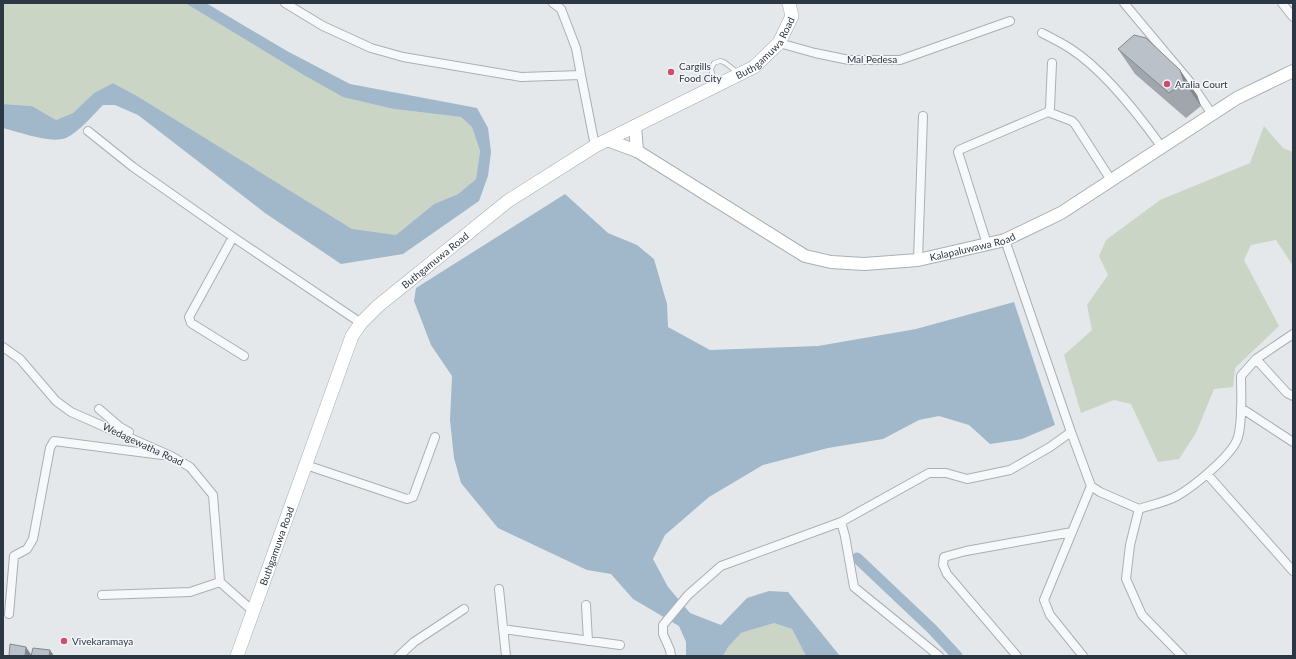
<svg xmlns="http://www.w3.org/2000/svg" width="1296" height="659" font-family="Lato,sans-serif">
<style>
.green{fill:#cbd5c5}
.water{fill:#a0b8ca}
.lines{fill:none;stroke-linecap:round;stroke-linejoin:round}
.canal{stroke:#a0b8ca;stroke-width:11}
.lane-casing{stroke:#a9afb6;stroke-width:5.5}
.street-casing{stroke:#a9afb6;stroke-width:10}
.secondary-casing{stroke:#a9afb6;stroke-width:14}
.primary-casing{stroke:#a3adb7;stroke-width:14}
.lane{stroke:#f7f8fa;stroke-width:4}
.street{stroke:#f7f8fa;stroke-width:8}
.secondary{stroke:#fff;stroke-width:12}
.primary{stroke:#fff;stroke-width:13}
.wall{fill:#a1a6ad}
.shaded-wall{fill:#83878d}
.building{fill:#bbc1c9;stroke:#83878d}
.poi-dot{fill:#cc4d6c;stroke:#f4f6f9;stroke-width:1.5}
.labels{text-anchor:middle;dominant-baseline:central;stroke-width:3;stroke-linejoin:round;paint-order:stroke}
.street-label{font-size:10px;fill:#2c3744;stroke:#f4f6f9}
.poi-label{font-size:10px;fill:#2c3744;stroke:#f4f6f9;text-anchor:start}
</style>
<rect width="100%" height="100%" fill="#e4e8eb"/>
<!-- green -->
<path class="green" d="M3,3H185L302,74L394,109L461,117L472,127L480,151L476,179L458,194L434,204L396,235L352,230L137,96L113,83L94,93L73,113L56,120L32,106L3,104Z
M1264,126L1283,148L1293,152V266L1276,240L1251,245L1244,260L1279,326L1235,368L1233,387L1214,389L1196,433L1179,459L1158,462L1131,404L1114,400L1081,413L1064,355L1092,330L1087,305L1108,275L1099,256L1106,240L1160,200L1250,163Z
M774,623L792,629L806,656H723L728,647L741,633Z"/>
<!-- water -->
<path class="water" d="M185,3H206L287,51L350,84L477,108L488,128L491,152L488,176L479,201L403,254L341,264L265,213L138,115L115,105H103C93,115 79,132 66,138C51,144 19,132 3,128V104L32,106L56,120L73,113L94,93L113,83L137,96L352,229L396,235L434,204L458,194L476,179L480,151L472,127L461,117L394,109L343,97L302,74Z
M565,194L608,233L637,245L654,259L667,304L668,327L710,350L818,346L916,329L1014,302L1055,425L1022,439L990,444L969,425L939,416L919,420L883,439L828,448L763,465L709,497L665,535L653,559L668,587L690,613L721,625L747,598L769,591L788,592L840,656H806L792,629L774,623L741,633L728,647L723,656H686V642L679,626L633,599L611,574L587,570L498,528L461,483L454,458L450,420L452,376L431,345L414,301L416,288Z"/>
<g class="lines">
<!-- canal -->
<path class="canal" d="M857,558L932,629L957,656"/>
<defs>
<path id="lane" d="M715,83L711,69L714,63L720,61L724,62L737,72"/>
<path id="street" d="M285,3L323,26L371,48L403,57L521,77L581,75
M553,3L561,9L576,48L581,75L595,146
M1124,3L1190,82L1212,114
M1282,3L1293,17
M1042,33C1052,38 1062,43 1071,49C1105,71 1138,114 1161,146
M779,43L815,53L849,60H900L1010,21
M1048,112L1050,108L1052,63
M88,131L133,167L233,237L361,323
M233,237L189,317L191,323L244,356
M1005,240L1071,432L1091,486L1044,600L1050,615L1083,656
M987,244L958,152L959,150L1048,112L1072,121L1075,124L1111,180
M918,260L923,116
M3,347L20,359L56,401L71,412L171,456L190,467L213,495L220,582L254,612
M1256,359L1287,393L1293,396
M1241,408L1293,442
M99,409L120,427L129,432
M306,465L407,499L413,497L435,437
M1207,474L1293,571
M1091,486L1100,492L1139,509C1151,505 1166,502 1177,496C1193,487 1233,455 1238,437C1243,419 1241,394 1241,376L1256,359L1293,334
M1139,509L1130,545L1126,579L1142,615L1182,656
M841,522L845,536L854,587L939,656
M499,589L506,656
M102,595L190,592L220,582
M586,605L588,641
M9,614L14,556L27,549L33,539L50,448L54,441L162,455
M503,629L620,645
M399,656L414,642L464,609
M671,656L670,650L663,634V625L688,595L721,566L841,522L929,473H946L967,479L1010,470L1050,447L1071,432
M1017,656L947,574L943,565L944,557L966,551L1072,532"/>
<g id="secondary">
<path d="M635,126L637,151"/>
<path id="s1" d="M607,140L637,151L805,256L831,262L864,264L918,260L1005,240L1061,213L1237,98L1293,71"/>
</g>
<g id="primary">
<path id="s2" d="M237,656L352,336L361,323L378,306L508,201L595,146L754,67L779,43L792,16L789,3"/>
</g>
</defs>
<!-- lane casing -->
<use href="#lane" class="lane-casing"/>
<!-- street casing -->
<use href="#street" class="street-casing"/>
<!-- secondary casing -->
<use href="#secondary" class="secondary-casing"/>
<!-- primary casing -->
<use href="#primary" class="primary-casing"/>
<!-- lane -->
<use href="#lane" class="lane"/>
<!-- street -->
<use href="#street" class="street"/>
<!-- secondary -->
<use href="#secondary" class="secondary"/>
<!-- primary -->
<use href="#primary" class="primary"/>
</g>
<!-- wall -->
<path class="wall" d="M1146,38L1197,95L1201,106L1186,118L1135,74L1118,49Z"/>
<!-- shaded-wall -->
<path class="shaded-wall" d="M1180,70L1197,95L1201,106L1184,82Z
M26,647L32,656H25Z
M50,650L54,656H49Z"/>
<!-- building -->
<path class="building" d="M1134,35L1146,38L1180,70L1184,82L1169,93L1118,49Z
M10,644L26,647L25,656H9Z
M33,648L50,650L49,656H31Z"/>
<!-- markers -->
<g class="poi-dot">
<circle cx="671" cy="72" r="4"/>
<circle cx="1167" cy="84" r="4"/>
<circle cx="64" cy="641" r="4"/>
</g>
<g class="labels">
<!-- street labels -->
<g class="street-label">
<text stroke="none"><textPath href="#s2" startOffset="849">Buthgamuwa Road</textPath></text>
<text x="872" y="59">Mal Pedesa</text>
<text stroke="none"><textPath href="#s1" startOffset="400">Kalapaluwawa Road</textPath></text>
<text stroke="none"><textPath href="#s2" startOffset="453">Buthgamuwa Road</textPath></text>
<text transform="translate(143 444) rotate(25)">Wedagewatha Road</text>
<text stroke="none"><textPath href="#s2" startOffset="117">Buthgamuwa Road</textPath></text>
</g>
<!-- poi labels -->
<g class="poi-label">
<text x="679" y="66">Cargills<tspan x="679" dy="12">Food City</tspan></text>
<text x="1175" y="84">Aralia Court</text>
<text x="72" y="641">Vivekaramaya</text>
</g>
</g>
<!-- border -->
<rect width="1296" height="659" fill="none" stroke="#2c3744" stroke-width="8"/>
</svg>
